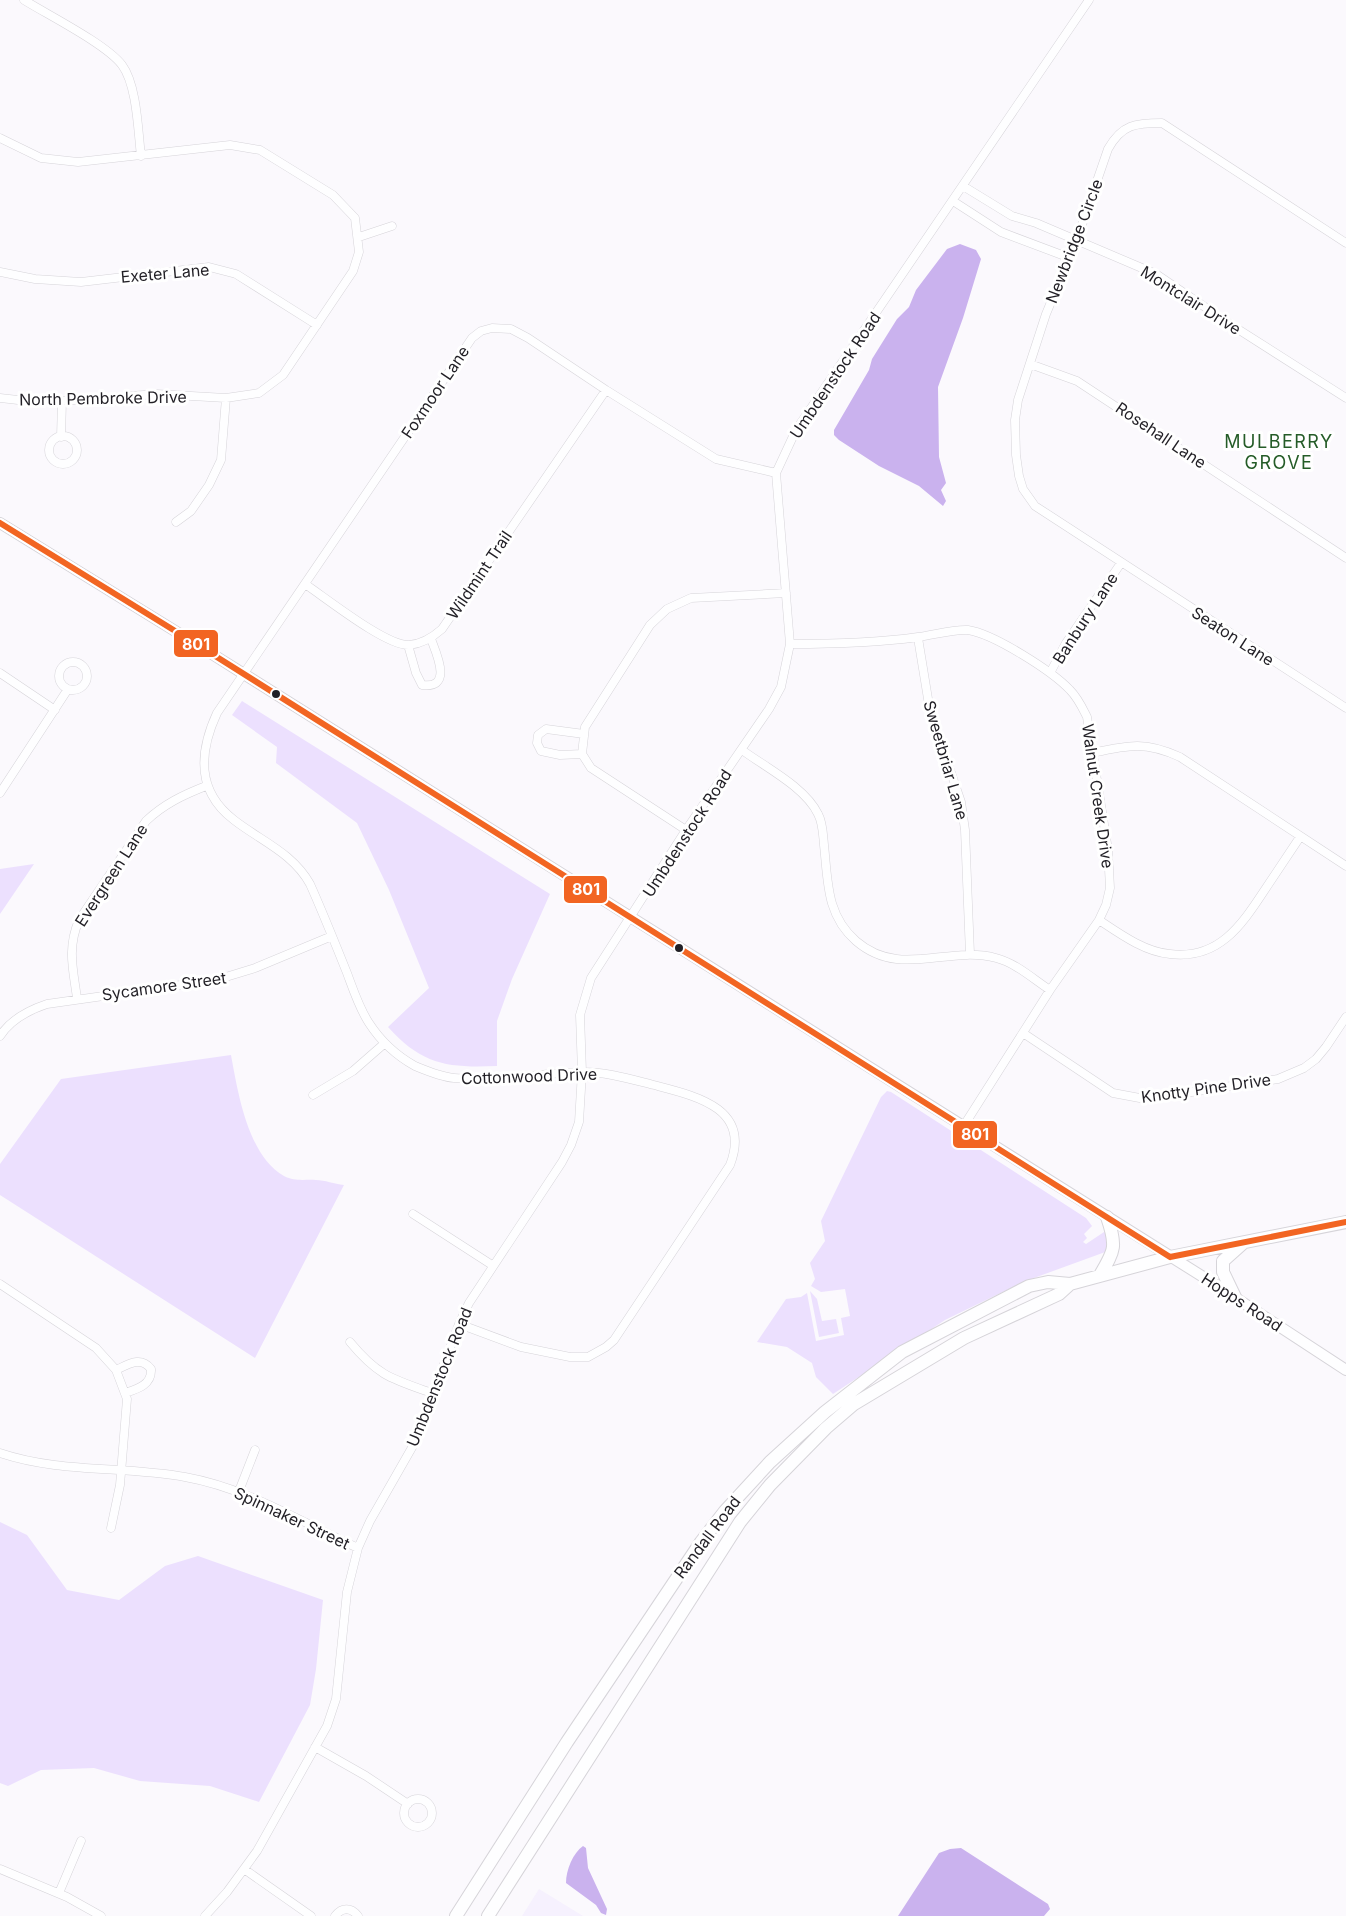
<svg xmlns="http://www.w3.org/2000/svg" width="1346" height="1916" font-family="Inter,sans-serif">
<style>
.built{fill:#f6f1fe}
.green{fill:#ece0fe}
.water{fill:#cab2ee}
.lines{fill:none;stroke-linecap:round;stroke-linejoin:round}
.street-casing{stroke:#d6d4d9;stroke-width:9}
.secondary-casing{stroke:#d6d4d9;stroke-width:12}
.primary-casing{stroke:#d6d4d9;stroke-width:14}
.street{stroke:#fefeff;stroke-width:8}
.secondary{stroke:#fefeff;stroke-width:10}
.primary{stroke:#fefeff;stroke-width:12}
.bus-1-casing{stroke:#fff;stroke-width:10}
.bus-1{stroke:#f26522;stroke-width:6}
.bus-dot{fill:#211f25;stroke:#fff;stroke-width:2}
.labels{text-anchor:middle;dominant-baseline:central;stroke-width:6;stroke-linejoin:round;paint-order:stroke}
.street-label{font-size:16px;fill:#211f25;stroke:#fff}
.neighbourhood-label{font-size:18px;letter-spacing:1.5px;fill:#255c28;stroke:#fff}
.line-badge{stroke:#fff;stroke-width:2}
.badge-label{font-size:16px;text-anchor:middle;font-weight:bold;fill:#fff}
</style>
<rect width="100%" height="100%" fill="#fbf9fd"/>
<!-- built -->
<path class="built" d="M539,1889L583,1916H522Z"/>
<!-- green -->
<path class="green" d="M242,701L550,894L512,979L497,1021V1066C448,1068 422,1065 388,1027L429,988L389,890L357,823L276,763L277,747L232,715Z
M34,864L0,914V869Z
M231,1055C238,1093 248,1156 284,1176C296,1182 305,1179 316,1180C325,1180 334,1184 344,1185L255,1358L0,1195V1164L61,1079Z
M887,1091L891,1092L1086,1218L1092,1226L1084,1234L1087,1238L1083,1242L1086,1244L1104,1232L1110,1236L1108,1251L1023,1282L945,1320L833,1394L816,1377L812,1363L787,1347L757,1342L786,1299L801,1297L807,1293L816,1341L844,1335L841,1318L850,1316L845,1289L821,1292L811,1286L815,1279L810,1263L825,1241L821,1221L881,1097Z
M810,1291L817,1299L822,1321L836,1319L839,1333L819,1337Z
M0,1522L27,1535L67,1590L119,1600L165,1566L198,1556L323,1600L316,1669L310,1705L259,1802L210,1786L140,1781L94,1768L41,1770L8,1786L0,1783Z"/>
<!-- water -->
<path class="water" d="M960,244L976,250L981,259L963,318L938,387L939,457L946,483L941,490L946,501L943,506L919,486L879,466L839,440L834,435V430L869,370L872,359L897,319L909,307L916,290L947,249Z
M583,1846L586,1848L588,1868L607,1909L606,1915L601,1913L596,1905L566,1883C566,1870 573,1853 583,1846Z
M961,1848L1048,1904L1050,1909L1044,1916H898L939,1853L950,1849Z"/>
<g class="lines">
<defs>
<path id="street" d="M24,0C48,15 106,44 122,65C137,85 138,131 141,156
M0,138L41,158L78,162L230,145L260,150L333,195L355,218L359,252L353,271L283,375L259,393L226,398L157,394L62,401L18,400L0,398
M963,186L1012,216L1036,223L1156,274L1233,326L1346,398
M953,201L1001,232L1070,258
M359,237L392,226
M1346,243L1162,123C1136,123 1122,124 1108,149L1076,242L1046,314L1018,400L1015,420L1016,455L1019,476L1023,489L1035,506L1346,708
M0,272L35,279L81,282L209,267L236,274L317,325
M1030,364L1077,381L1346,558
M49 450a14 14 0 1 1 28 0a14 14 0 1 1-28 0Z
M61,437L62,401
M176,522L191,511L209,485L221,460L226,398
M305,584C326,598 386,646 409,645C422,644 433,637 442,629L606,390
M918,638L930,711L961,802L965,830L970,954
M790,644C833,644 876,643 918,637C934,635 953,629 968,630C994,634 1052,671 1070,690C1078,698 1082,707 1087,717L1108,850L1110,888L1106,905L1099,920L1050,990L963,1127
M408,645L416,673L422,685C453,689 437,655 431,639
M59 676a14 14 0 1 1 28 0a14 14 0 1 1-28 0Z
M0,673L55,710
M1050,673L1066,643L1121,563
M742,750C765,767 805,787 818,814C823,823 823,835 824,845C828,881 826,915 856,941C900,979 947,945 996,958C1016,963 1033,979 1050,990
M1092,753C1129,745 1145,741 1180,757L1346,866
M582,754L560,755L541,751L537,743L538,735L546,729L584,734
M0,793L68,689
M686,830L591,768L582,754L585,727L650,625L667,609L691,598L786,593
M1099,920C1120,934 1145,952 1170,954C1218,960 1241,926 1264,891C1276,873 1288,855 1300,837
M77,998C73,969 67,948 79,920L146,821C164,804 183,795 206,786
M1023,1033L1113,1093L1145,1099L1278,1079L1304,1068L1316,1059L1326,1047L1346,1017
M0,1036C11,1019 29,1010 47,1004L216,980L255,968L332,936
M313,1095L353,1071L385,1043
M413,1214L492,1265
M0,1284L96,1348L116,1370L127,1399L120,1485L111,1528
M459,1324L521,1347L570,1357H588L606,1347L614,1340L730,1165C752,1108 696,1096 654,1085C630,1079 607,1072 582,1072C540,1073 497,1082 454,1078C442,1077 427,1071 415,1066C397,1056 380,1040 369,1023C359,1008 353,989 347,973C335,943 323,913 310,884C293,853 261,841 234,820C196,791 199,752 217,713L472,338L481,331L492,328L511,329L528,338L606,390L716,459L776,473
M350,1342C378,1376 392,1379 432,1393
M116,1370C129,1364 141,1356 151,1369C152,1385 137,1389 125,1393
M0,1453C59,1473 124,1466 185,1477C247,1488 301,1522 358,1548
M239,1491L255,1450
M315,1747L366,1776L408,1804
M404 1813a14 14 0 1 1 28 0a14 14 0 1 1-28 0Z
M0,1869L67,1897L101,1916
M244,1869L311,1916
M59,1893L81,1841
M205,1916L227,1892L257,1851L327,1726L336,1699L347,1592L358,1548L370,1521L414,1444L459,1324L469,1303L562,1162L571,1145L579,1122L582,1072L580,1015L591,978L686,830L769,709L781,687L790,644L776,473L796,430L1089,0
M335,1916C342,1907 351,1907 358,1916"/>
<path id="secondary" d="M0,523L193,642L1216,1285L1346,1370"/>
<path id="primary" d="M1100,1275C1115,1250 1117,1246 1107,1217
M1235,1297L1223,1272V1261L1242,1244
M456,1916L567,1742L701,1542L725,1511L770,1462L825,1412L902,1352L1029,1286L1048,1282L1070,1284L1170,1257L1346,1222
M488,1916L740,1522L770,1485L826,1428L854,1404L964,1338L1059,1294L1070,1284"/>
</defs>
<!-- street casing -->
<use href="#street" class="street-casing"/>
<!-- secondary casing -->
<use href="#secondary" class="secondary-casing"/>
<!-- primary casing -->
<use href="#primary" class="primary-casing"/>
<!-- street -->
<use href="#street" class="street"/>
<!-- secondary -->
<use href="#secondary" class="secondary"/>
<!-- primary -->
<use href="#primary" class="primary"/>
<defs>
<path id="bus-1" d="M0,523L193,642L1170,1257
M1170,1257L1346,1222"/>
</defs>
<!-- bus-1 casing -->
<use href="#bus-1" class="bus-1-casing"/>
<!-- bus-1 -->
<use href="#bus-1" class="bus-1"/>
</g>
<!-- markers -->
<g class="bus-dot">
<circle cx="276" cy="694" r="5"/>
<circle cx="679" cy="948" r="5"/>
</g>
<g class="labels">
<!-- street labels -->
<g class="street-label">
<text transform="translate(1074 241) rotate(-69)">Newbridge Circle</text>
<text transform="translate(165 273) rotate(-5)">Exeter Lane</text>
<text transform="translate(1191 300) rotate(32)">Montclair Drive</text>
<text transform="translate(835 375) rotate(-56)">Umbdenstock Road</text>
<text transform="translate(435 392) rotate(-56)">Foxmoor Lane</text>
<text transform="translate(103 398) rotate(-1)">North Pembroke Drive</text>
<text transform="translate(1161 435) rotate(34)">Rosehall Lane</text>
<text transform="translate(479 575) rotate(-56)">Wildmint Trail</text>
<text transform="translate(1085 618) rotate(-57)">Banbury Lane</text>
<text transform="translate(1233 636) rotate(33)">Seaton Lane</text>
<text transform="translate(946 760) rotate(74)">Sweetbriar Lane</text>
<text transform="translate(1098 796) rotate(82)">Walnut Creek Drive</text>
<text transform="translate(687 833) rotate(-57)">Umbdenstock Road</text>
<text transform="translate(111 875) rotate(-57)">Evergreen Lane</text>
<text transform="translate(164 986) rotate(-8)">Sycamore Street</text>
<text transform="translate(529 1076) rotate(-2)">Cottonwood Drive</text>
<text transform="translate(1206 1088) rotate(-8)">Knotty Pine Drive</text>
<text transform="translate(1242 1302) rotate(33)">Hopps Road</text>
<text transform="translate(439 1377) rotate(-68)">Umbdenstock Road</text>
<text transform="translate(292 1518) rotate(25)">Spinnaker Street</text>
<text transform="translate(707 1537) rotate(-53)">Randall Road</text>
</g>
<!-- neighbourhood labels -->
<g class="neighbourhood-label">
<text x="1279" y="441">MULBERRY<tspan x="1279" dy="21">GROVE</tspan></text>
</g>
</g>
<g class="line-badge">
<rect x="173" y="629" width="46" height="29" rx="6" fill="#f26522"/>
<rect x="563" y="875" width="45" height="29" rx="6" fill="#f26522"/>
<rect x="952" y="1120" width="46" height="29" rx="6" fill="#f26522"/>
</g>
<g class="badge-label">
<text x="196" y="650">801</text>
<text x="586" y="895">801</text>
<text x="975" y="1140">801</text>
</g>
</svg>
